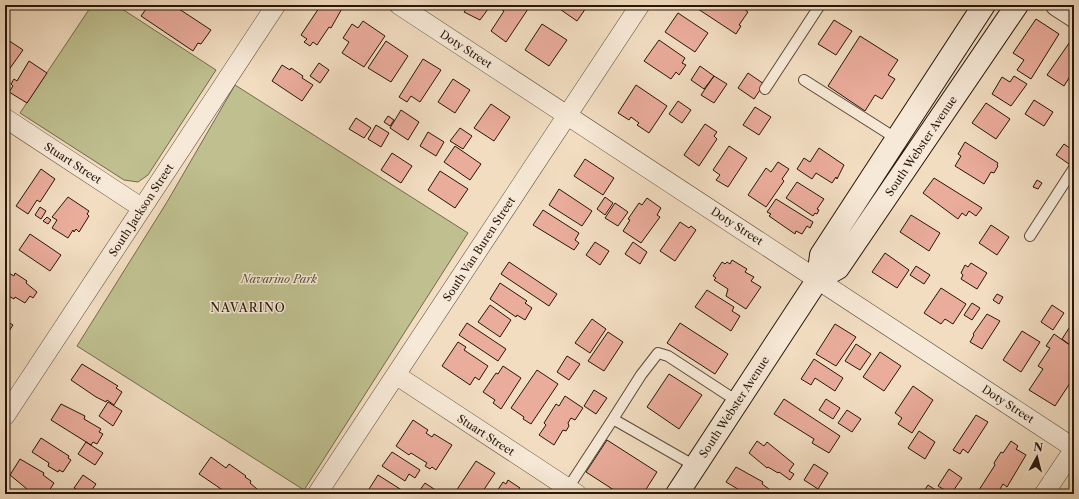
<svg xmlns="http://www.w3.org/2000/svg" width="1079" height="499" font-family="'Libre Caslon Text',serif">
<style>
.green{fill:#bfbf8f;stroke:#736a4c}
.building{fill:#eaac9b;stroke:#27160a}
.lines{fill:none;stroke-linecap:round;stroke-linejoin:round}
.service-casing{stroke:#5a4838;stroke-width:12}
.minor-casing{stroke:#5a4838;stroke-width:20}
.tertiary-casing{stroke:#5a4838;stroke-width:24}
.secondary-casing{stroke:#27160a;stroke-width:24}
.service{stroke:#f7e9d7;stroke-width:10}
.minor{stroke:#f7e9d7;stroke-width:19}
.tertiary{stroke:#f7e9d7;stroke-width:22}
.secondary{stroke:#f7e9d7;stroke-width:22}
.labels{text-anchor:middle;dominant-baseline:central;stroke-width:3;stroke-linejoin:round;paint-order:stroke}
.street-label{font-size:11px;fill:#27160a;stroke:#f7e9d7}
.park-label{font-size:11px;font-style:italic;fill:#5c5139;stroke:#f7e9d7}
.neighbourhood-label{font-size:12px;letter-spacing:1px;fill:#27160a;stroke:#f7e9d7}
</style>
<rect width="100%" height="100%" fill="#f2ddc1"/>
<filter id="stains"><feTurbulence type="fractalNoise" baseFrequency=".005" numOctaves="4"/><feColorMatrix values="0 0 0 0 .2 0 0 0 0 .09 0 0 0 0 .02 0 0 0 .5 -.17"/></filter>
<radialGradient id="worn" r=".72"><stop offset=".6" stop-color="#630" stop-opacity="0"/><stop offset="1" stop-color="#630" stop-opacity=".3"/></radialGradient>
<!-- green -->
<path class="green" d="M92,5H116L216,70L148,175L138,182L124,180L20,113Z
M235,85L468,233L304,490L77,346L167,202Z"/>
<!-- building -->
<path class="building" d="M149,5H173L211,30L201,44L198,43L193,51L141,16Z
M321,5H344L331,28L329,27L317,45L313,42L310,46L304,42L307,39L301,35Z
M469,5H491L480,20L464,12Z
M504,5H526L525,7L528,9L506,42L491,31L504,11L501,9Z
M554,5H588L577,21Z
M692,5H738L748,12L739,25L741,26L736,34Z
M678,13L708,33L695,52L665,32Z
M1036,19L1059,34L1031,79L1017,70L1024,60L1013,53Z
M834,20L852,31L836,55L818,44Z
M363,21L385,36L364,67L342,53L349,42L343,38L352,24L358,28Z
M542,24L567,40L549,66L525,50Z
M860,36L898,60L888,75L895,79L882,99L875,95L865,111L828,86Z
M1074,36V74L1072,73L1064,86L1047,75Z
M8,40L23,50L8,71L5,69V45Z
M659,40L685,58L682,63L686,65L679,75L676,72L671,79L644,61Z
M386,41L408,56L391,82L368,68Z
M423,59L441,70L420,102L411,96L407,102L399,97Z
M29,61L47,73L27,103L9,92L13,86L11,84L14,79L17,81Z
M319,63L329,70L320,83L310,76Z
M282,65L290,70L291,68L303,76L302,78L313,85L302,101L272,81Z
M700,66L714,76L704,89L691,80Z
M748,73L764,84L754,99L738,88Z
M714,76L727,84L714,103L701,95Z
M1014,76L1027,84L1011,106L992,94L1002,77L1010,82Z
M453,79L470,90L455,113L438,102Z
M636,85L667,106L649,133L637,125L639,123L631,117L629,120L618,113Z
M1034,100L1053,112L1044,126L1025,114Z
M678,101L691,110L682,123L669,114Z
M986,103L1010,119L996,139L972,123Z
M491,104L510,117L494,141L474,128Z
M755,107L771,117L759,135L743,125Z
M401,110L419,122L408,140L390,128Z
M388,116L394,120L390,126L384,122Z
M356,118L371,128L364,138L349,129Z
M705,124L717,132L714,136L717,139L699,166L684,155Z
M376,125L389,133L381,147L368,139Z
M460,128L472,136L463,149L450,141Z
M428,132L444,142L436,156L420,146Z
M965,142L998,163L997,165L998,166L994,173L991,172L984,184L955,166L961,156L958,154Z
M1064,144L1074,151V156L1069,164L1056,155Z
M455,146L481,164L470,180L444,162Z
M729,146L747,158L728,187L716,180L720,175L713,170Z
M819,148L844,165L837,179L836,177L832,183L816,173L812,179L797,169L804,158L810,162Z
M392,153L412,166L401,183L381,170Z
M585,159L614,178L603,195L574,176Z
M778,162L789,169L782,179L784,181L766,207L748,195L766,168L771,172Z
M41,169L55,179L40,202L37,200L28,214L16,206Z
M440,171L468,189L455,208L428,190Z
M934,178L982,208L976,216L969,211L966,216L962,213L958,219L923,193Z
M1037,180L1042,183L1038,189L1033,187Z
M797,182L824,199L817,209L819,210L817,214L815,213L813,216L786,198Z
M559,189L592,211L582,226L549,205Z
M68,197L89,211L87,214L89,216L79,232L76,229L74,232L73,230L68,238L52,228L57,220L52,217Z
M605,197L613,203L605,215L597,209Z
M647,198L661,208L657,215L660,217L641,243L623,231L630,220L628,219L639,203L642,205Z
M776,199L813,222L810,228L807,226L802,234L796,231L795,234L769,216L771,214L767,212Z
M615,203L628,212L618,226L605,218Z
M40,207L46,211L41,219L35,215Z
M543,210L579,233L575,240L579,243L574,250L533,225Z
M911,215L940,233L929,251L900,232Z
M47,217L51,220L48,224L43,221Z
M680,222L689,228L691,226L696,230L675,261L660,251Z
M991,225L1009,237L997,255L979,243Z
M30,234L61,255L50,271L19,250Z
M595,242L609,251L600,265L586,255Z
M633,242L647,252L640,264L625,254Z
M885,253L909,270L897,288L872,272Z
M732,260L747,269L745,272L754,277L751,281L761,287L746,309L726,296L728,289L714,280L716,278L713,276L722,262L725,264L727,262L730,264Z
M509,262L557,294L549,306L501,274Z
M971,263L987,273L977,289L961,279L963,275L961,273L965,265L968,267Z
M916,266L930,275L924,284L910,275Z
M7,272L14,276L15,273L27,281L26,283L37,292L33,298L30,296L25,303L15,297L14,299L5,294V274Z
M500,283L527,301L525,303L532,308L525,320L517,315L516,317L490,299Z
M941,288L966,304L953,324L945,319L941,324L924,313Z
M707,290L734,307L732,311L740,316L731,331L695,307Z
M997,294L1003,297L999,304L993,300Z
M972,303L980,308L972,320L964,315Z
M490,305L511,320L500,337L478,322Z
M1052,305L1064,313L1053,330L1041,322Z
M987,314L1000,321L982,349L970,342L974,335L973,334Z
M592,319L606,329L590,353L575,343Z
M5,320L13,325L5,337Z
M1073,322L1074,323V348L1062,339Z
M467,323L506,349L498,361L459,335Z
M680,323L728,354L715,374L667,343Z
M835,324L856,337L836,366L816,354Z
M1022,331L1040,342L1021,372L1003,360Z
M608,332L623,342L604,371L588,361Z
M1054,334L1074,348V377L1055,406L1029,390L1043,369L1038,366L1050,348L1046,346Z
M458,342L466,347L464,350L488,366L479,380L475,377L470,385L442,366Z
M856,344L871,354L860,370L845,361Z
M880,352L901,366L884,391L863,377Z
M567,356L580,364L569,380L557,372Z
M814,359L843,378L835,391L815,378L811,385L801,379Z
M82,364L118,386L116,388L122,392L114,405L107,400L106,402L96,397L71,380Z
M503,366L521,378L501,409L493,403L495,400L483,392L496,373L498,374Z
M537,370L558,384L531,424L523,419L524,417L511,408Z
M669,374L702,395L679,429L647,407Z
M913,386L933,400L912,433L898,424L902,418L895,413Z
M594,390L607,398L596,414L584,406Z
M565,396L583,408L575,420L571,418L568,423L569,426L566,431L563,430L554,445L539,435L546,425L544,423L556,404L559,406Z
M784,399L840,436L829,453L812,443L814,439L774,414Z
M826,399L840,408L833,419L819,410Z
M108,402L122,411L113,426L99,416Z
M61,404L85,416L84,419L101,429L99,432L103,434L97,444L93,442L91,445L51,420Z
M847,410L861,419L852,432L838,423Z
M976,415L988,422L968,453L963,449L960,454L953,450Z
M413,420L428,430L426,433L432,437L434,434L452,445L436,470L432,467L430,469L425,466L427,463L411,453L409,455L396,446Z
M919,431L935,442L925,459L908,448Z
M41,438L69,456L68,458L71,460L63,472L59,470L58,472L48,466L49,463L32,452Z
M607,440L657,472L643,494H620L586,472Z
M757,441L764,446L767,442L794,464L789,471L794,474L790,480L779,472L778,473L768,467L767,468L749,453Z
M1011,441L1018,446L1016,449L1026,455L1007,487L1003,484L997,494H985L979,490L995,465L994,463L1001,452L1003,453Z
M86,442L103,453L95,465L78,454Z
M392,452L420,470L415,478L409,474L405,481L382,466Z
M211,457L226,468L229,464L246,476L245,477L251,481L250,483L257,489L254,494H225L223,492L224,491L199,474Z
M20,459L44,473L43,475L54,483L47,494H33L10,475Z
M476,461L495,473L481,494H454Z
M814,464L828,473L818,489L804,480Z
M736,467L763,482L762,484L776,494L739,493L741,491L726,482Z
M949,469L962,478L951,494L938,486Z
M83,475L96,484L89,494H84L74,488Z
M378,475L408,494H377L369,489Z
M508,480L520,488L517,492L519,494H495L503,482L506,484Z
M425,483L440,493L439,494H417Z
M928,485L942,494H922Z"/>
<g class="lines">
<defs>
<path id="service" d="M804,80L897,139
M765,89L820,5
M1030,236L1074,168
M613,419L641,375L658,353L668,356L737,401
M568,488L613,419L695,466"/>
<path id="minor" d="M399,5L1074,448
M5,118L142,208
M396,375L577,494
M5,416L276,5
M317,494L640,5
M1044,494L1074,449"/>
<path id="tertiary" d="M1057,5L1074,16"/>
<path id="secondary" d="M818,279L821,255L984,5
M677,494L818,279L838,268L1017,5"/>
</defs>
<!-- service casing -->
<use href="#service" class="service-casing"/>
<!-- minor casing -->
<use href="#minor" class="minor-casing"/>
<!-- tertiary casing -->
<use href="#tertiary" class="tertiary-casing"/>
<!-- secondary casing -->
<use href="#secondary" class="secondary-casing"/>
<!-- service -->
<use href="#service" class="service"/>
<!-- minor -->
<use href="#minor" class="minor"/>
<!-- tertiary -->
<use href="#tertiary" class="tertiary"/>
<!-- secondary -->
<use href="#secondary" class="secondary"/>
</g>
<g class="labels">
<!-- street labels -->
<g class="street-label">
<text transform="translate(466 49) rotate(33)">Doty Street</text>
<text transform="translate(921 146) rotate(-56)">South Webster Avenue</text>
<text transform="translate(73 163) rotate(33)">Stuart Street</text>
<text transform="translate(141 210) rotate(-57)">South Jackson Street</text>
<text transform="translate(737 226) rotate(33)">Doty Street</text>
<text transform="translate(479 249) rotate(-57)">South Van Buren Street</text>
<text transform="translate(1008 404) rotate(33)">Doty Street</text>
<text transform="translate(734 407) rotate(-57)">South Webster Avenue</text>
<text transform="translate(486 435) rotate(33)">Stuart Street</text>
</g>
<!-- park labels -->
<g class="park-label">
<text x="279" y="279">Navarino Park</text>
</g>
<!-- neighbourhood labels -->
<g class="neighbourhood-label">
<text x="248" y="307">NAVARINO</text>
</g>
</g>
<!-- margin -->
<rect width="1079" height="499" fill="none" stroke="#f2ddc1" stroke-width="20"/>
<rect x="6" y="6" width="1067" height="487" fill="none" stroke="#27160a" stroke-width="2"/>
<rect x="10" y="10" width="1059" height="479" fill="none" stroke="#27160a"/>
<!-- north arrow -->
<g transform="translate(1037 457) rotate(7)" stroke="#f7e9d7" stroke-width="3" paint-order="stroke">
<path d="M0-3L7 15L0 10L-7 15Z" fill="#27160a"/>
<text y="-6" font-size="11" font-weight="bold" text-anchor="middle" fill="#27160a">N</text>
</g>
<rect width="100%" height="100%" filter="url(#stains)"/>
<rect width="100%" height="100%" fill="url(#worn)"/>
</svg>
